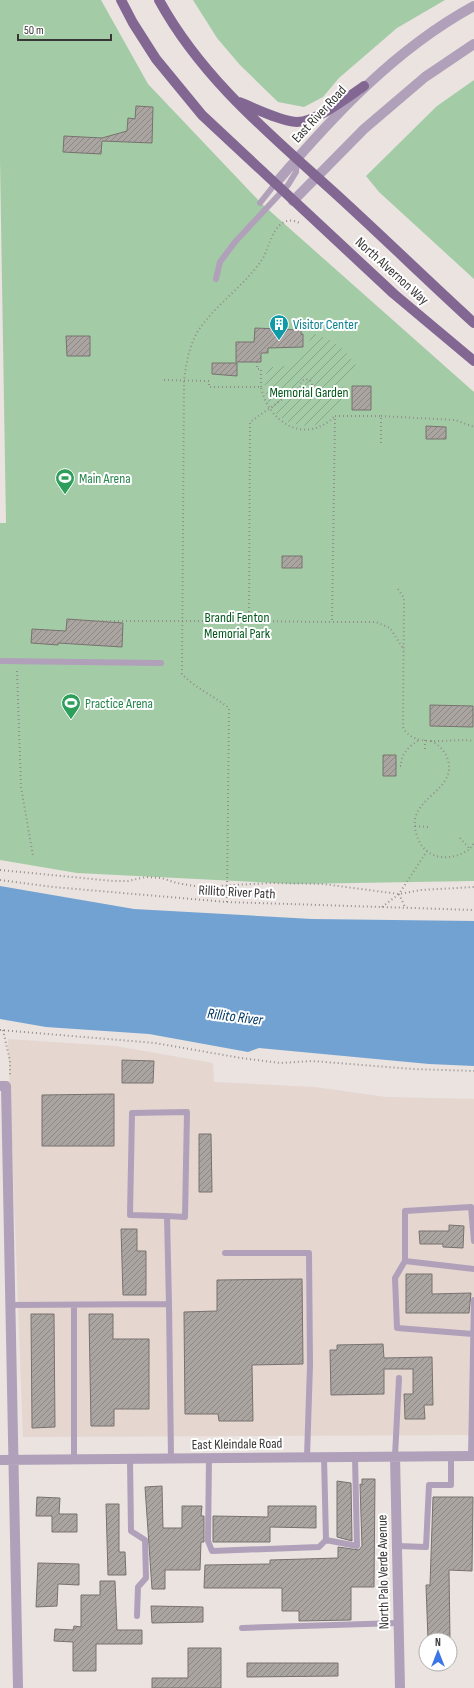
<svg xmlns="http://www.w3.org/2000/svg" width="474" height="1688" font-family="'Sofia Sans Condensed',sans-serif">
<style>
.built{fill:#e5d6d0}
.park{fill:#a3cca6}
.garden{fill:url(#garden-furrows)}
.water{fill:#72a2d2}
.building{fill:url(#building-hatch);stroke:#78726f}
.lines{fill:none;stroke-linecap:round;stroke-linejoin:round}
.path{stroke:#938e8c;stroke-width:2;stroke-dasharray:1 3;stroke-linecap:butt}
.service{stroke:#b0a0b9;stroke-width:6}
.minor{stroke:#b0a0b9;stroke-width:10}
.tertiary{stroke:#b0a0b9;stroke-width:10}
.primary{stroke:#836793;stroke-width:10}
.labels{text-anchor:middle;dominant-baseline:central;stroke-width:4;stroke-linejoin:round;paint-order:stroke}
.street-label{font-size:14px;fill:#383635;stroke:#fff}
.culture-label{font-size:14px;fill:#0d838f;stroke:#fff;text-anchor:start}
.park-label{font-size:14px;fill:#02581c;stroke:#fff}
.leisure-label{font-size:14px;fill:#27864d;stroke:#fff;text-anchor:start}
.water-label{font-size:15px;font-style:italic;fill:#003865;stroke:#fff}
</style>
<defs>
<pattern id="garden-furrows" width="10" height="10" patternUnits="userSpaceOnUse"><rect width="10" height="10" fill="#a3cca6"/><path d="M-1 1l2-2M0 10L10 0M9 11l2-2" fill="none" stroke="#86a688"/></pattern>
<pattern id="building-hatch" width="6" height="6" patternUnits="userSpaceOnUse"><rect width="6" height="6" fill="#aba5a2"/><path d="M-1 1l2-2M0 6l6-6M5 7l2-2" fill="none" stroke="#8c8785"/></pattern>
</defs>
<rect width="100%" height="100%" fill="#eae3e0"/>
<!-- built -->
<path class="built" d="M8,1039L115,1046L213,1063L214,1082L315,1087L386,1097L474,1099V1435L23,1437Z"/>
<!-- park -->
<path class="park" d="M0,0H101L148,84L262,204L474,392V881L294,884L77,873L0,860V523H6L0,160Z
M193,0H445L397,28L339,78L323,97L304,107L278,102L240,65L217,38Z
M474,80V279L379,192L366,176L437,106Z"/>
<!-- garden -->
<path class="garden" d="M311,333C333,338 349,351 359,371L343,382C348,449 246,435 268,367C297,367 306,362 311,333Z"/>
<!-- water -->
<path class="water" d="M0,886L134,909L312,919L474,921V1066L429,1064L259,1048L248,1052L149,1034L46,1027L0,1019Z"/>
<!-- building -->
<path class="building" d="M136,106L153,107L152,143L102,141L101,154L63,152L64,136L102,138L127,131L128,118L135,119Z
M255,328L301,330V334H303V347L268,348V353H261V362H236V342H254Z
M66,336H90V356H67Z
M212,363H237V376L212,374Z
M352,386H371V410H352Z
M426,426L446,427V439H426Z
M282,556H302V568H282Z
M67,619L123,623L122,647L58,643V645L31,643L32,629L66,631Z
M430,705L473,706V727L430,726Z
M383,755H396V776H383Z
M122,1060L154,1061L153,1083H122Z
M114,1094V1146H42V1095Z
M199,1134H211L212,1192H199Z
M449,1225L464,1226L463,1248L443,1247V1244H420L419,1231H449Z
M121,1229H137V1251H146V1295H123Z
M406,1274H432V1294L471,1293L469,1313H406Z
M302,1279L303,1364L252,1365L253,1421H219L218,1414H185L184,1312L217,1311V1280Z
M31,1314H54L55,1427L32,1428Z
M89,1314H113V1339H149V1409H114V1426H91Z
M383,1344L384,1358L432,1357L433,1405H424L425,1419H405L404,1394H413V1369H384V1394L331,1395L330,1350H337V1345Z
M362,1479H375L374,1587H351V1620L299,1621V1611H282V1588H204L205,1565L270,1564V1560L338,1558V1547L359,1550L362,1546L360,1484L362,1485Z
M337,1481L351,1483L352,1541L337,1537Z
M162,1486L163,1528H182V1506H202L201,1516H204V1542H201L200,1570H165V1589H152L145,1487Z
M37,1497L60,1498L59,1514H77V1532H52V1516H36Z
M433,1497H473L472,1571L449,1570L450,1640H428L426,1585H430Z
M106,1504H119V1552H125L126,1575H108Z
M268,1506H316V1528L270,1527V1542H213V1516L268,1517Z
M38,1563L79,1564V1585L58,1584L57,1606L36,1607Z
M100,1581H115L117,1630H142V1644H96V1671H73V1642L54,1641L55,1629L73,1630L74,1626L81,1627V1595H100Z
M151,1606L203,1607V1622L152,1623Z
M188,1648H221V1688H152V1678H188Z
M247,1663H338V1676L247,1677Z"/>
<g class="lines">
<!-- path -->
<path class="path" d="M257,362V369H261V387
M164,380L209,381V387H261C268,422 305,446 335,416
M381,416L455,420L474,427
M381,443V416H335L332,622H376L390,628L404,650
M398,589L404,598L403,727C413,750 453,737 474,741
M90,621H249L250,422L300,387L303,390L307,391L311,389L312,384L310,380L305,379L301,382L300,387
M249,621L332,622
M17,671L21,787L33,856
M473,715H474
M431,741C442,746 450,757 449,770C445,797 401,802 419,841C423,850 432,856 441,857C452,858 461,855 470,849
M425,749V740
M396,766H401C401,754 408,747 419,740
M415,826L428,827
M460,838L470,849L474,843
M0,870L113,881H128L146,877L161,878L177,883L200,887L270,883L323,884L399,894L421,890L474,887
M0,880L53,887L227,902L474,910
M399,894L405,907
M227,902L229,708C214,696 195,688 182,674L184,381C186,364 189,346 198,331C214,306 244,286 261,261C269,250 270,233 281,224C287,219 295,220 301,224
M382,907L399,894L427,851
M0,1030L155,1043L241,1058L280,1063L312,1061L413,1069L474,1071
M3,1030L10,1061V1075"/>
<!-- service -->
<path class="service" d="M260,203L275,184
M216,279L220,262L235,242L288,185L296,172L297,159
M0,661L161,663
M167,1216L130,1215L132,1113L187,1112L185,1217L167,1216L169,1304
M225,1253H309L310,1365L307,1457
M405,1261L474,1269
M11,1305L169,1304L171,1459
M473,1334L397,1328L395,1278L405,1261V1211L471,1207L474,1241
M395,1456L399,1378
M471,1456L474,1300
M209,1458L208,1541L212,1551L319,1547L326,1540L324,1457
M74,1459V1305
M130,1459L131,1531L145,1540L146,1578L138,1587L137,1616
M326,1540L357,1546L355,1457
M397,1546L426,1547L429,1485H451V1456
M242,1628L398,1623"/>
<!-- minor -->
<path class="minor" d="M0,1086H6L18,1688
M395,1456L400,1688
M0,1460L474,1456"/>
<!-- tertiary -->
<path class="tertiary" d="M275,184C333,116 395,49 474,6
M293,201L364,129L425,77L474,44"/>
<!-- primary -->
<path class="primary" d="M121,0L133,23L156,59L202,115L394,294L474,361
M159,0C202,79 272,136 337,195C383,237 428,281 474,323
M239,102C255,108 280,121 297,122C316,122 348,97 364,86"/>
</g>
<!-- icons -->
<defs>
<symbol id="building-pin" viewBox="-11 -11 22 30"><path d="M0 17L-7.5 6A9.5 9.5 0 1 1 7.5 6Z" fill="#0f9aa8" stroke="#fff"/><path d="M-4-6H4V6H1V3H-1V6H-4ZM-2.5-4.3h1.7v1.8h-1.7ZM.8-4.3h1.7v1.8H.8ZM-2.5-1h1.7V.8h-1.7ZM.8-1h1.7V.8H.8Z" fill="#fff"/></symbol>
<symbol id="stadium-pin" viewBox="-11 -11 22 30"><path d="M0 17L-7.5 6A9.5 9.5 0 1 1 7.5 6Z" fill="#2e9e5b" stroke="#fff"/><path d="M0-5a6.5 5 0 1 0 0 10a6.5 5 0 1 0 0-10ZM-3.5-1.8h7v3.6h-7Z" fill="#fff"/></symbol>
</defs>
<g fill-rule="evenodd">
<use href="#building-pin" x="268" y="313" width="22" height="30"/>
<use href="#stadium-pin" x="54" y="467" width="22" height="30"/>
<use href="#stadium-pin" x="60" y="692" width="22" height="30"/>
</g>
<g class="labels">
<!-- street labels -->
<g class="street-label">
<text transform="translate(319 114) rotate(-47)">East River Road</text>
<text transform="translate(392 271) rotate(42)">North Alvernon Way</text>
<text transform="translate(237 892) rotate(3)">Rillito River Path</text>
<text transform="translate(237 1444) rotate(-1)">East Kleindale Road</text>
<text transform="translate(383 1572) rotate(-91)">North Palo Verde Avenue</text>
</g>
<!-- culture labels -->
<g class="culture-label">
<text x="293" y="324">Visitor Center</text>
</g>
<!-- park labels -->
<g class="park-label">
<text x="309" y="392">Memorial Garden</text>
<text x="237" y="617">Brandi Fenton<tspan x="237" dy="16">Memorial Park</tspan></text>
</g>
<!-- leisure labels -->
<g class="leisure-label">
<text x="79" y="478">Main Arena</text>
<text x="85" y="703">Practice Arena</text>
</g>
<!-- water labels -->
<g class="water-label">
<text transform="translate(235 1017) rotate(7)">Rillito River</text>
</g>
</g>
<!-- north arrow -->
<g transform="translate(438 1652)"><circle r="19" fill="#ffffff" stroke="#afafae"/>
<path d="M0-3L7 15L0 10L-7 15Z" fill="#3c76e6"/>
<text y="-6" font-size="11" font-weight="bold" text-anchor="middle" fill="#383635">N</text>
</g>
<!-- scale -->
<path d="M18 34v6h93v-6" fill="none" stroke="#383635" stroke-width="2"/>
<text x="24" y="34" font-size="12" fill="#383635" stroke="#ffffff" stroke-width="3" paint-order="stroke">50 m</text>
</svg>
